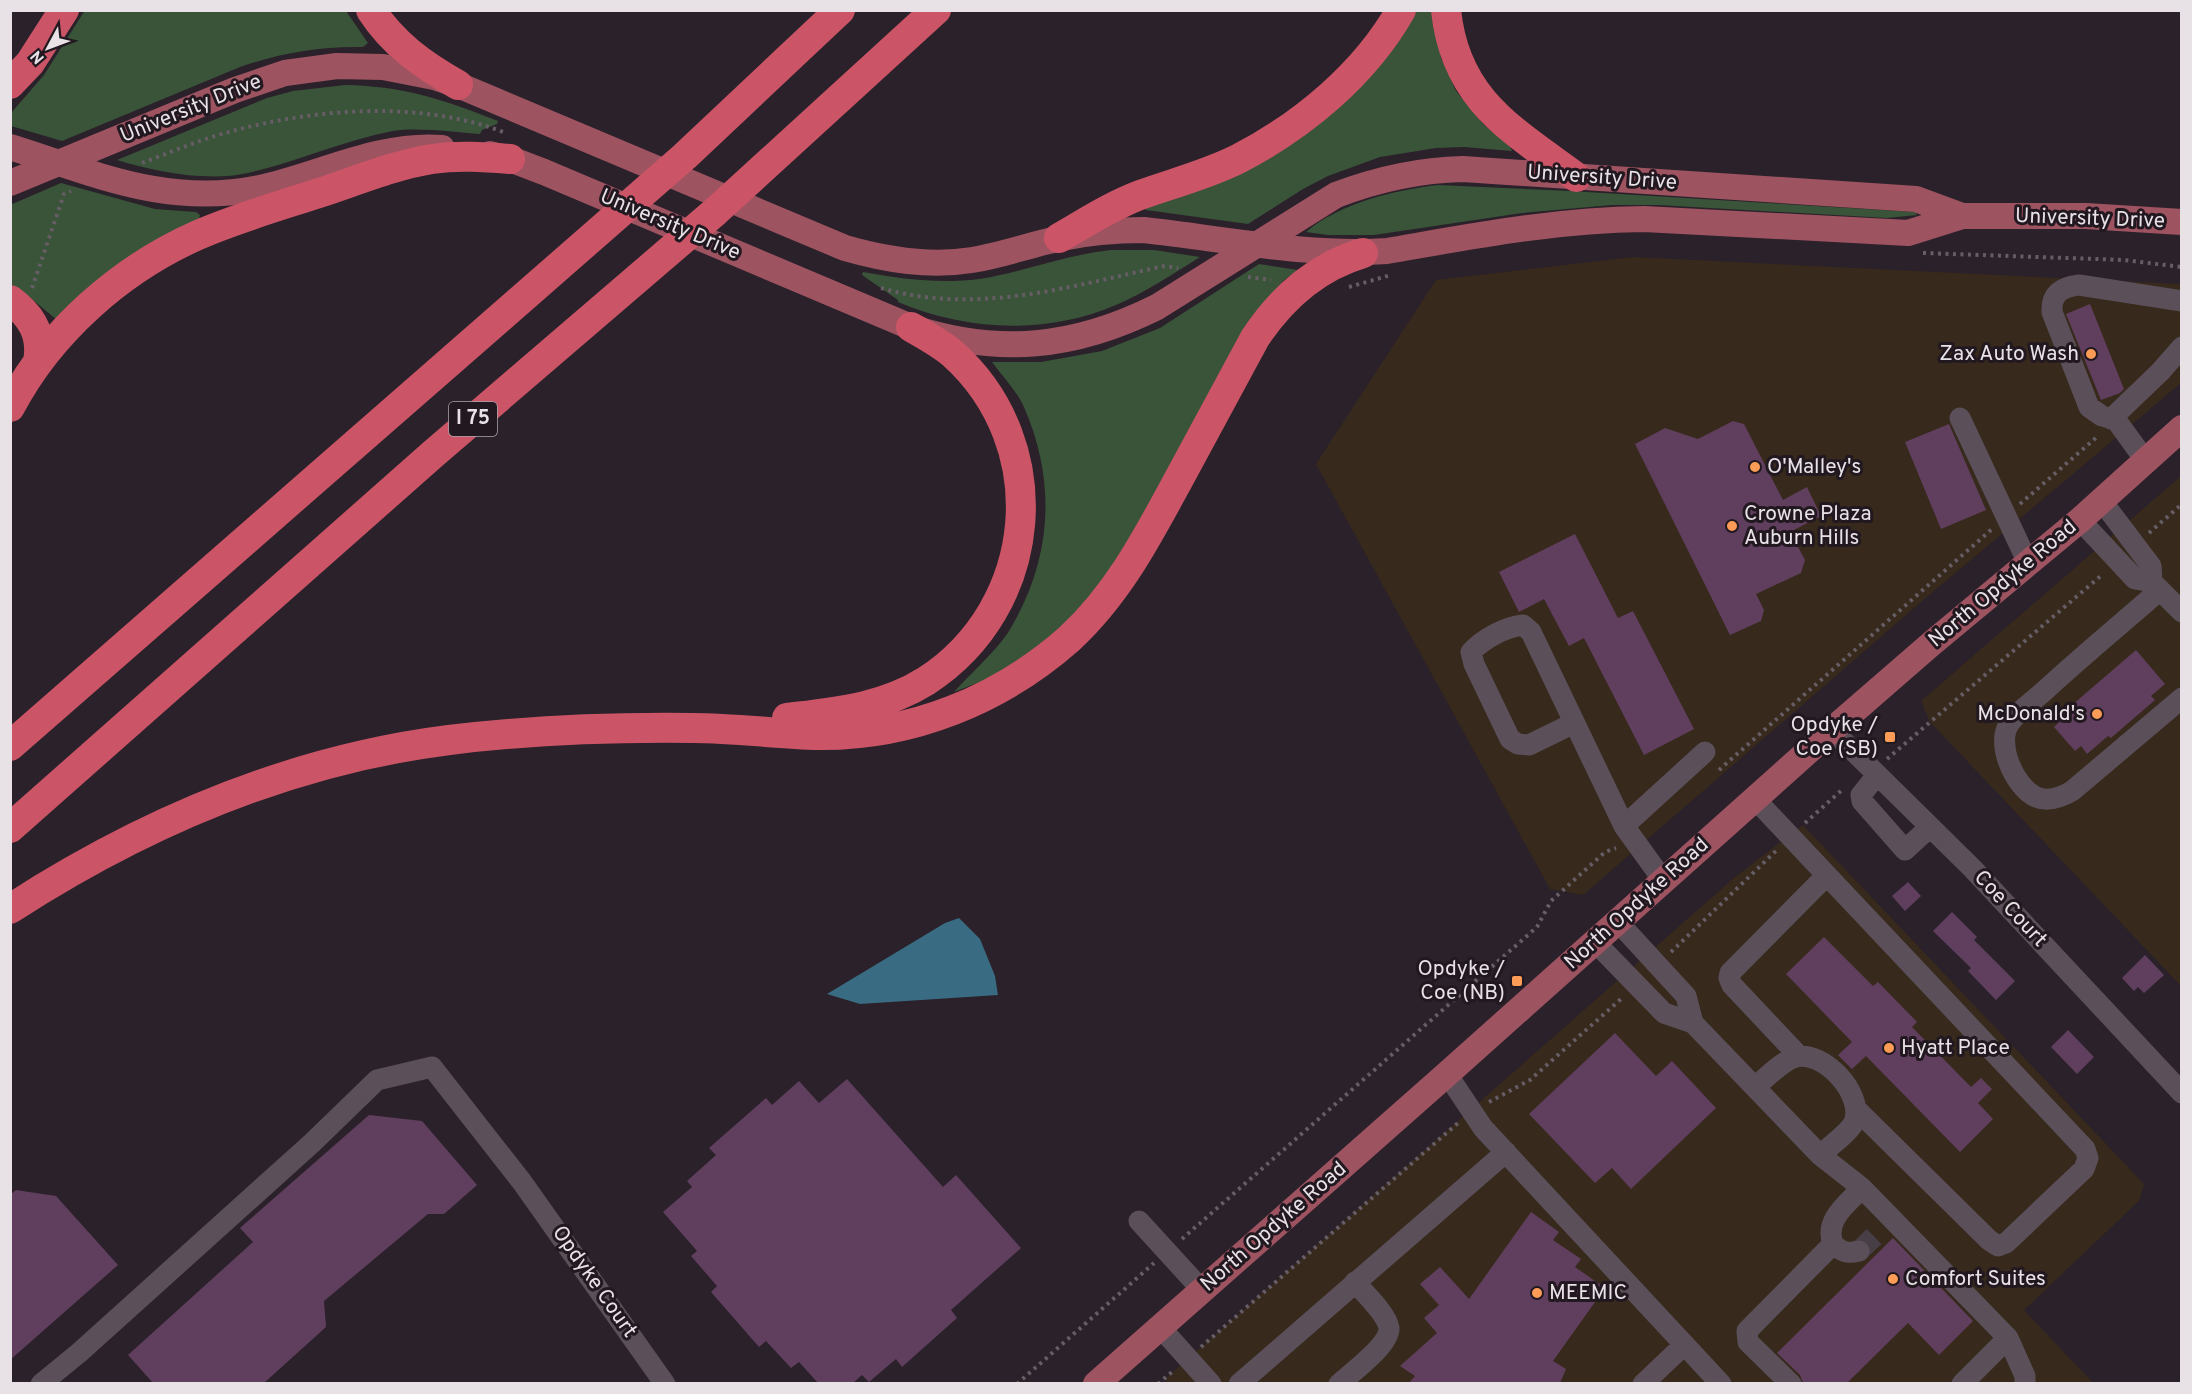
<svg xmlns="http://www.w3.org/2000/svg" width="2192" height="1394" font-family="Overpass,sans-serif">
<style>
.commercial{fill:#37291c}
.green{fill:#395439}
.water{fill:#396b82}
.building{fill:#603f5e}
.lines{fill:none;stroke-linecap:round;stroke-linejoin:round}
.minor-tunnel{stroke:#473e46;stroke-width:21;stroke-dasharray:21 10;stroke-linecap:butt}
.path{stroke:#665d65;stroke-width:4;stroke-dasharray:3 4.5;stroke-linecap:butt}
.minor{stroke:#5b505a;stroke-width:21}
.major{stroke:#9e5361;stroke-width:26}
.highway{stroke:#cb5566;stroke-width:30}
.poi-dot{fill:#fd9c56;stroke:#211820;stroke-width:2}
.labels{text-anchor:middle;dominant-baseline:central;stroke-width:6;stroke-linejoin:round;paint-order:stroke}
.shield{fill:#211820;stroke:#aca5ab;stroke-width:1.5}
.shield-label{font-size:20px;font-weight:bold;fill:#e8e2e7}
.street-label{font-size:21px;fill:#e8e2e7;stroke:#211820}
.poi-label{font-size:21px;fill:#e8e2e7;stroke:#211820;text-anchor:start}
</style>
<rect width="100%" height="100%" fill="#2b212a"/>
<!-- commercial -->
<path class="commercial" d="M1633,257L2181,284V383L1927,597L1583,895L1550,889L1316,464L1436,280Z
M2181,476V986L1930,722L1921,701Z
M1803,825L2144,1184L2139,1201L2024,1310L2093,1383L1169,1384L1165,1379L1735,877Z"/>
<!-- green -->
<path class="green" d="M85,10L346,11L368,43L363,47C320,46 280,53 240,67L62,141L11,126V113L44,75Z
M1417,11H1433L1441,58L1456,91L1484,125L1510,146L1512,151L1464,147L1436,148L1380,157L1328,176L1303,189L1248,224L1146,210L1145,208L1223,181L1403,33Z
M345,85C404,86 445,100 498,121L497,124L482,130L480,134C455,132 418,127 393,131C344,140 297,162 248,173C207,182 156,172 117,160L267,98L293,91Z
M61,183L155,209L196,212L200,215L199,219L57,320L27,295L11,284L10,205Z
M1438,185L1570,191L1915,212L1917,215L1887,218L1658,205H1612L1522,213L1374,235H1328L1306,232C1340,203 1395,190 1438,185Z
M1111,250H1154L1200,257C1173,274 1146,292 1116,305C1047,335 966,331 898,302V300L862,275L863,272C901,279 940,284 979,279C1023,272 1065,255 1111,250Z
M1259,264L1298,270L1283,281L1258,312L1116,568L1051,640L1005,672L954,692C969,675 998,649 1009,631C1052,560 1057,483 1024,407C1017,391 1002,376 992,362H1041L1102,351L1160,328Z"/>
<!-- water -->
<path class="water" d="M959,918L980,939L995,976L998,995L860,1004L827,994L945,923Z"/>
<!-- building -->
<path class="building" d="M2090,304L2124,389L2120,393L2101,400L2066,314Z
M1733,421L1744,424L1783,500L1807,487L1821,516L1790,532L1805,560L1801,573L1756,594L1764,610L1761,621L1730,635L1635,444L1665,428L1698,439Z
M1949,424L1986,510L1941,529L1905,442Z
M1575,534L1618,618L1633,611L1694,729L1644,755L1584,638L1569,646L1544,599L1519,612L1499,572Z
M2136,650L2165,684L2151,696L2155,700L2111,738L2108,736L2087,754L2081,746L2075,751L2054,727L2060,721L2057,718Z
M1908,882L1921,896L1905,911L1892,896Z
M1952,912L1977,937L1974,940L2015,981L1996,1000L1968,971L1971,968L1933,931Z
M1824,937L1873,986L1878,982L1917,1022L1912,1027L1971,1087L1981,1078L1992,1089L1978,1103L1993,1119L1960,1152L1866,1056L1852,1069L1838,1055L1852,1042L1786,974Z
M2145,955L2164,975L2144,993L2138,987L2134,991L2122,978Z
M2068,1030L2094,1057L2077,1074L2051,1047Z
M1615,1033L1656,1076L1672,1061L1716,1108L1631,1189L1612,1168L1595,1183L1529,1114Z
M847,1079L943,1187L956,1175L1021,1248L951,1310L957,1318L902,1367L896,1359L869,1382L862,1375L853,1383H818L799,1362L791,1368L766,1341L759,1347L711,1292L717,1286L691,1256L697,1251L663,1212L692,1187L687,1181L716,1155L709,1148L766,1098L772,1105L799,1081L819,1103Z
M369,1115L422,1121L477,1185L444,1214H428L324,1301L326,1327L264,1383H153L128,1355L253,1242L240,1228Z
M16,1190L56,1196L118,1265L10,1360V1195Z
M1531,1212L1559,1232L1553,1240L1581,1259L1575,1267L1605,1288L1553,1361L1566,1369L1560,1383H1409L1415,1376L1400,1366L1437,1333L1424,1318L1439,1305L1420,1284L1440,1267L1469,1299Z
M1893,1238L1973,1321L1939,1355L1908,1323L1847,1383H1803L1800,1375L1777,1353Z"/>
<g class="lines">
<!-- minor-tunnel -->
<path class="minor-tunnel" d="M1859,1251L1881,1230"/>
<!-- path -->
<path class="path" d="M142,163C171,152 199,140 229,132C316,108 421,100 506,133
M1923,253L2124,260L2182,267
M1248,277L1271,280
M1349,287L1391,275
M32,288L64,194L71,191
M881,288C973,315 1065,288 1155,268L1165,266L1178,268
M2020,504L2098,436
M2149,533L2182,504
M1887,759L2103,574
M1719,770L1992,529
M1805,823L1842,790
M1671,952L1778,849
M1489,1102L1530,1080L1622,998
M1182,1239L1537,927L1551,901L1605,852L1616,848
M1201,1347L1458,1123
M1017,1384L1154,1263
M1158,1384L1173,1371"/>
<!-- minor -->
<path class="minor" d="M1960,418L2028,563
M2111,419L2160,372L2182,347
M2145,460L2116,420L2102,416L2089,407L2052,312C2051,293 2062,287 2079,285L2182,301
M2101,500L2151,566L2152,582
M2080,520L2135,579L2152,582L2182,612
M2160,590C2121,624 2081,657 2042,693C2032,702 2017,712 2009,724C1996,744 2014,785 2034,796C2047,803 2060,798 2072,791L2182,698
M1574,723L1529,745L1518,744L1510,739L1474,664L1471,652C1483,639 1505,627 1523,625L1531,632L1624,826
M1832,730L1972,868L2182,1093
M1877,775L1861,795L1862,801L1905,850L1930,827
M1755,799L2085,1149L2088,1158L2084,1169L2006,1243L1998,1246L1989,1240L1856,1109
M1663,880L1624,826L1705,752
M1617,921L1686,996L1693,1023
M1594,941L1664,1013L1693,1023L1820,1155L1862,1188L2008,1338L1962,1384
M1799,1056L1732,985L1729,978L1730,973L1827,875
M1447,1074L1483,1128L1721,1384
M1755,1087C1765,1079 1783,1060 1796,1057C1823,1050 1862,1092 1855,1119C1853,1130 1829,1147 1820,1155
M1139,1221L1202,1290
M1833,1244C1842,1252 1847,1254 1859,1251
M1160,1327L1211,1384
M2008,1338L2025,1376V1384
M41,1384L80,1352L312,1143L377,1080L432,1067L522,1182L665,1384
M1239,1384L1506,1152
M1339,1384C1351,1373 1390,1345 1389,1328C1387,1314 1364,1293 1355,1282
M1643,1384L1684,1345
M1791,1384L1748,1342L1747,1331L1833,1244C1824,1220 1847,1204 1862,1188"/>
<!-- major -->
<path class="major" d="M10,147C96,174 168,207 260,188C320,175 378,143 442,148
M490,154L510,159L544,172L911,327C998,356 1075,348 1157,307L1336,195C1378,179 1418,170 1463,169L1916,199L1962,216
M10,183L235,90L285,73L337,66L383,67L434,77L458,85L845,248C887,260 929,267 972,260C1003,255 1032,244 1062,238C1089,232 1116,230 1144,230C1225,239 1306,256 1387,251C1474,236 1555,220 1644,219L1908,233L1962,216H2086L2182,222
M1096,1384L1447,1074L1832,730L1931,644L2080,520L2182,428"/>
<!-- highway -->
<path class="highway" d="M371,10C393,44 423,65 458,85
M1446,10C1455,99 1511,129 1576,177
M10,84L30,63L64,10
M1059,238C1085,223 1111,206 1140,195C1173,183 1206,175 1238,159C1302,126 1365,74 1401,10
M10,300C32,316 43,335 38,362
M10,407C50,331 121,269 198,235C237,218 279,206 319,193C356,181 394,165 432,159C458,155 484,157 510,159
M787,718C836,712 883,708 926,681C1040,607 1054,445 953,354C940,343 925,335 911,327
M10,746L685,156L840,10
M10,828L433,454L716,211L936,10
M10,909C143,823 291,760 449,740C530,730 612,727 693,728C735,728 777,734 819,735C911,736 1000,700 1069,639C1119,593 1149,534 1181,475C1206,429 1230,384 1255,338C1282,297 1316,267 1363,253"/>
</g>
<!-- markers -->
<g class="poi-dot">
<circle cx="2091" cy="354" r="6"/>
<circle cx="1755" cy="467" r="6"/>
<circle cx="1732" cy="526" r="6"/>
<circle cx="2097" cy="714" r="6"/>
<rect x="1884" y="731" width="12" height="12" rx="3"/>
<rect x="1511" y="975" width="12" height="12" rx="3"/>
<circle cx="1889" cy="1048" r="6"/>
<circle cx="1893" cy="1279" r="6"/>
<circle cx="1537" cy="1293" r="6"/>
</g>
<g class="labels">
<!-- shield labels -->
<rect class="shield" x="449" y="402" width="48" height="34" rx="4.5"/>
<g class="shield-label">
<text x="473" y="419">I 75</text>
</g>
<!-- street labels -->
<g class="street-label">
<text transform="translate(191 109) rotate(-22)">University Drive</text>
<text transform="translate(1602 178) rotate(4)">University Drive</text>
<text transform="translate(2090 219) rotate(2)">University Drive</text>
<text transform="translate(670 225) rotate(23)">University Drive</text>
<text transform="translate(2003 584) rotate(-40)">North Opdyke Road</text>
<text transform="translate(1637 904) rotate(-42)">North Opdyke Road</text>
<text transform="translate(2010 909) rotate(47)">Coe Court</text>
<text transform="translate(1274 1227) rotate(-41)">North Opdyke Road</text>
<text transform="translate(594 1282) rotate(55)">Opdyke Court</text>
</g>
<!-- poi labels -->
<g class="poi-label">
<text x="2079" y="354" text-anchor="end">Zax Auto Wash</text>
<text x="1767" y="467">O'Malley's</text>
<text x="1744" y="514">Crowne Plaza<tspan x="1744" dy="24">Auburn Hills</tspan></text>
<text x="2085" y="714" text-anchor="end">McDonald's</text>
<text x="1878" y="725" text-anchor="end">Opdyke /<tspan x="1878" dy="24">Coe (SB)</tspan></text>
<text x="1505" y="969" text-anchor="end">Opdyke /<tspan x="1505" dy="24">Coe (NB)</tspan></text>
<text x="1901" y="1048">Hyatt Place</text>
<text x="1905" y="1279">Comfort Suites</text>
<text x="1549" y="1293">MEEMIC</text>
</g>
</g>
<!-- border -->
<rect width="2192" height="1394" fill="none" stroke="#e8e2e7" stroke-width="24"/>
<!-- north arrow -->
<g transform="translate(48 48) rotate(229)" stroke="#211820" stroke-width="4.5" paint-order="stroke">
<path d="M0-4.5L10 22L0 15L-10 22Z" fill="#e8e2e7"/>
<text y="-9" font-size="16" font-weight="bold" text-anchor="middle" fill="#e8e2e7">N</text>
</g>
</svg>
